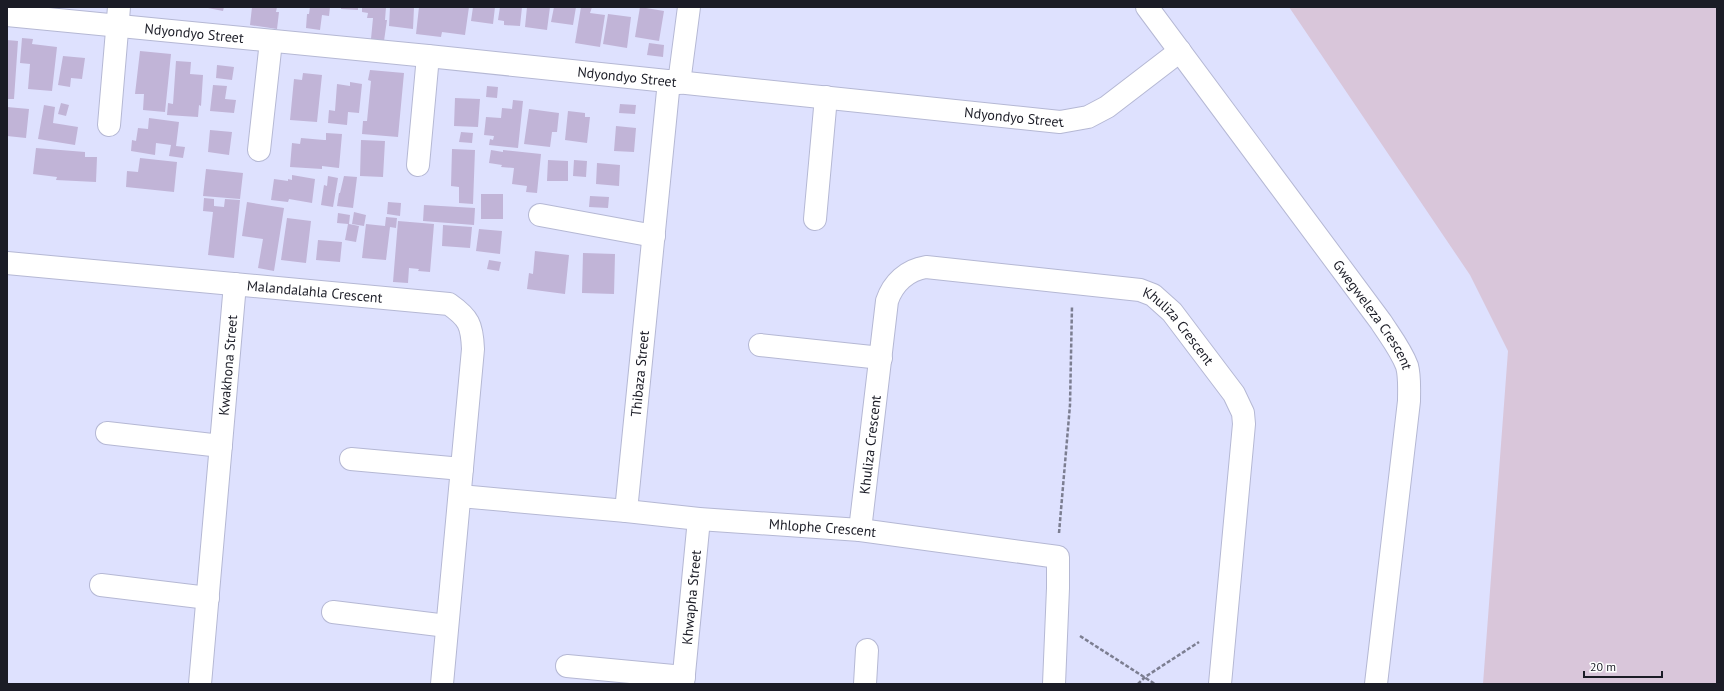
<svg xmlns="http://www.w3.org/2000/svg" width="1724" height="691" font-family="'PT Sans',sans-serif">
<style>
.green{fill:#d9c6da}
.building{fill:#c1b4d7}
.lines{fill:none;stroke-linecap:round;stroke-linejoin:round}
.minor-casing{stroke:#b5b8d4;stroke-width:24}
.path{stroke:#7c7e91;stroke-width:2.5;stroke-dasharray:4 2;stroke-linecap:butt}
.minor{stroke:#fff;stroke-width:22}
.labels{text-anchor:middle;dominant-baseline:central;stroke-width:3;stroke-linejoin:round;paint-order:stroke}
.street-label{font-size:14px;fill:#1b1c26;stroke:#fff}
</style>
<rect width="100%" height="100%" fill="#dee1fe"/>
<!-- green -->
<path class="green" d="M1289,7H1717V684H1483L1508,351L1470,275Z"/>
<!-- building -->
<path class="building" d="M203,7H224L223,11Z
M252,7H277L276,12H279L277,29L250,25Z
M310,7H330L329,16L322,15L320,30L306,28L307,14H309Z
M341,7H358V10L341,9Z
M362,7H386L385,20H387L384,41L371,39L373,18H367L368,13L362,12Z
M390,7H414L413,29L389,26Z
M419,7H469L465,35L442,32L441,37L416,34Z
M473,7H495L493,24L471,21Z
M500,7H522L520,26L504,25V21L498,20Z
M527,7H550L547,30L525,27Z
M554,7H576L573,25L551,22Z
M581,7H592L590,13L605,15L600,47L575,43Z
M640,7L664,11L659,41L635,37Z
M608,14L631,17L627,48L603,44Z
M22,38L33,39L32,44L57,47L52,91L28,89L30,64L20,63Z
M7,40L18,41L14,99H7Z
M649,43L664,45L663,57L647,55Z
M140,51L171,54L165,112L143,110L144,94H135Z
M63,56L85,58L82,79L71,78L70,87L58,85Z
M176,61L191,62L190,74L203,75L201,106L199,105L198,117L167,115L168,103L173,104Z
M217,65L234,67L232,80L216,78Z
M370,70L404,73L398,137L362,134L363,121H367L371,81L368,80Z
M303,73L322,75L317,122L290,120L294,79L302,80Z
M350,82L362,84L359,113L348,112L347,125L328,123L329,110L335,111L337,84L350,86Z
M213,85L227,86L225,99L236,100L234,113L210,111Z
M487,86L498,87L497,98L486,97Z
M455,98L480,99L478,127L454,126Z
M513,100L523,101L518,148L489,145L490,139L493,140L494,136L484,135L486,117L501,118L502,108L512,109Z
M61,103L69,105L66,116L58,114Z
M620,104L636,105L635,114L619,113Z
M44,105L55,107L53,123L78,127L75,145L38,139Z
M7,107L29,109L26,138L7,136Z
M529,109L559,113L557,132H552L550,147L524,144Z
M568,111L585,113V117H590L587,143L565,140Z
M149,118L179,122L176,146L185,147L183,158L169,156L171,145L156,143L155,155L131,151L132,140L136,141L138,128L148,129Z
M616,126L636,128L634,152L614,151Z
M210,130L232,132L229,155L208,152Z
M461,132L473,133L472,143L459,142Z
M326,133L342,134L339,168L322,166V169L290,167L292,143L300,144L301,138L324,140H326Z
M361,140L385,141L383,177L360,176Z
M36,148L85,152V157H97L96,182L56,180L57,177L33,174Z
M452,149L475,150L473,204L459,203V187L451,186Z
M491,150L503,152V150L541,154L537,193L526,192L527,186L512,184L514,168L501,167L502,165L489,163Z
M140,158L177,162L174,192L126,187L127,171L138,172Z
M548,160L568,161V181H547Z
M574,160L587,161L586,177L573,176Z
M597,163L620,165L619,186L596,184Z
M206,169L243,173L240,199L203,196Z
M292,175L315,179L312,203L289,199L288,202L271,200L274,179L288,181V179L292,180Z
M328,176L338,178L333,207L321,205L324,185L327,186Z
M344,176L357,177L353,208L337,206L339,193H340Z
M481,194H503V219H481Z
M590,196L609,197L608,208L589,207Z
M204,198L214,199V206L224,207L225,199L240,200L234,258L208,255L213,212L203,211Z
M247,202L284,208L274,271L258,268L263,239L242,236Z
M388,202L401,203L400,216L387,214Z
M424,205L475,208L474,225L423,221Z
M354,212L366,215L364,226L352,224Z
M338,213L350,215L349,224L359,226L356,242L345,240L348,224L337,223Z
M386,217L397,218L396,228L390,227L386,260L362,258L366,224L385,226Z
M287,218L311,221L306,263L281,260Z
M398,221L434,224L430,272L418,271L419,269L409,268L408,283L393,282Z
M443,225L472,227L470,248L442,246Z
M479,229L502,231L500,254L476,251Z
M318,240L342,242L340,262L316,260Z
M535,251L569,255L565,294L527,289L529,273L533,274Z
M583,253L615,254L614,294L582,293Z
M489,260L501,262L499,271L487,269Z"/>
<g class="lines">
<defs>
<g id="minor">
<path id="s1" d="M1147,7L1381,322C1390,336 1401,350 1407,366C1410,377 1409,389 1409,401L1376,684"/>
<path id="s2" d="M7,15L428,56L1060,122L1088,117L1107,107L1180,51"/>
<path d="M679,83L689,7"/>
<path d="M109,125L119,7"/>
<path d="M259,150L271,41"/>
<path d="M418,165L428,56"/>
<path d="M540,215L654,236"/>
<path d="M815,219L826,97"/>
<path id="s3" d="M7,263L449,304C469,318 472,325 473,349L442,684"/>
<path d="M760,345L881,358"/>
<path d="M107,433L221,446"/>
<path d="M351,459L462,469"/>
<path id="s4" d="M460,496L626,511L699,519L860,530L1058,557V588L1054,684"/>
<path id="s5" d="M626,511L669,81"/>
<path id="s6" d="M860,530L887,301C893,283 907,270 926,267L1140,290L1153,295L1172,312L1234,394L1243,413L1244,424L1220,684"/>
<path d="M101,585L208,598"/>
<path d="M333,612L447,626"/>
<path d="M567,666L684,677"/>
<path id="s7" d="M200,684L235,284"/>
<path id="s8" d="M683,684L699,519"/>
<path d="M865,684L867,650"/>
</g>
</defs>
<!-- minor casing -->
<use href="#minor" class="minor-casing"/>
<!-- path -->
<path class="path" d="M1059,533L1070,405L1072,306
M1080,636L1155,684
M1138,684L1145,677L1199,642"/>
<!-- minor -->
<use href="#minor" class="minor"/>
</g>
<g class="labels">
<!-- street labels -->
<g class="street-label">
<text stroke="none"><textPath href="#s2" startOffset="188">Ndyondyo Street</textPath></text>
<text stroke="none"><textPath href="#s2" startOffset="623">Ndyondyo Street</textPath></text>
<text stroke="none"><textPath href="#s2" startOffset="1012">Ndyondyo Street</textPath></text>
<text stroke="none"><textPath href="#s3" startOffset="309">Malandalahla Crescent</textPath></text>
<text stroke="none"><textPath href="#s1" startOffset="382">Gwegweleza Crescent</textPath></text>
<text stroke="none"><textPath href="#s6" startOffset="554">Khuliza Crescent</textPath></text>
<text stroke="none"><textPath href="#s7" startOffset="320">Kwakhona Street</textPath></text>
<text stroke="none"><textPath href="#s5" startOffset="138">Thibaza Street</textPath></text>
<text stroke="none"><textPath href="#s6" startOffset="86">Khuliza Crescent</textPath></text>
<text stroke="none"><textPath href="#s4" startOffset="364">Mhlophe Crescent</textPath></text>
<text stroke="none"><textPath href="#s8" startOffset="87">Khwapha Street</textPath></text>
</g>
</g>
<!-- border -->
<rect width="1724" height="691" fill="none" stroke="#1b1c26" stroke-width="16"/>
<!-- scale -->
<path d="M1584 671v6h78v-6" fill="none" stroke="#1b1c26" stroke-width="2"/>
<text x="1590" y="671" font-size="12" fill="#1b1c26" stroke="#ffffff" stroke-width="3" paint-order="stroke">20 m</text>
</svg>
